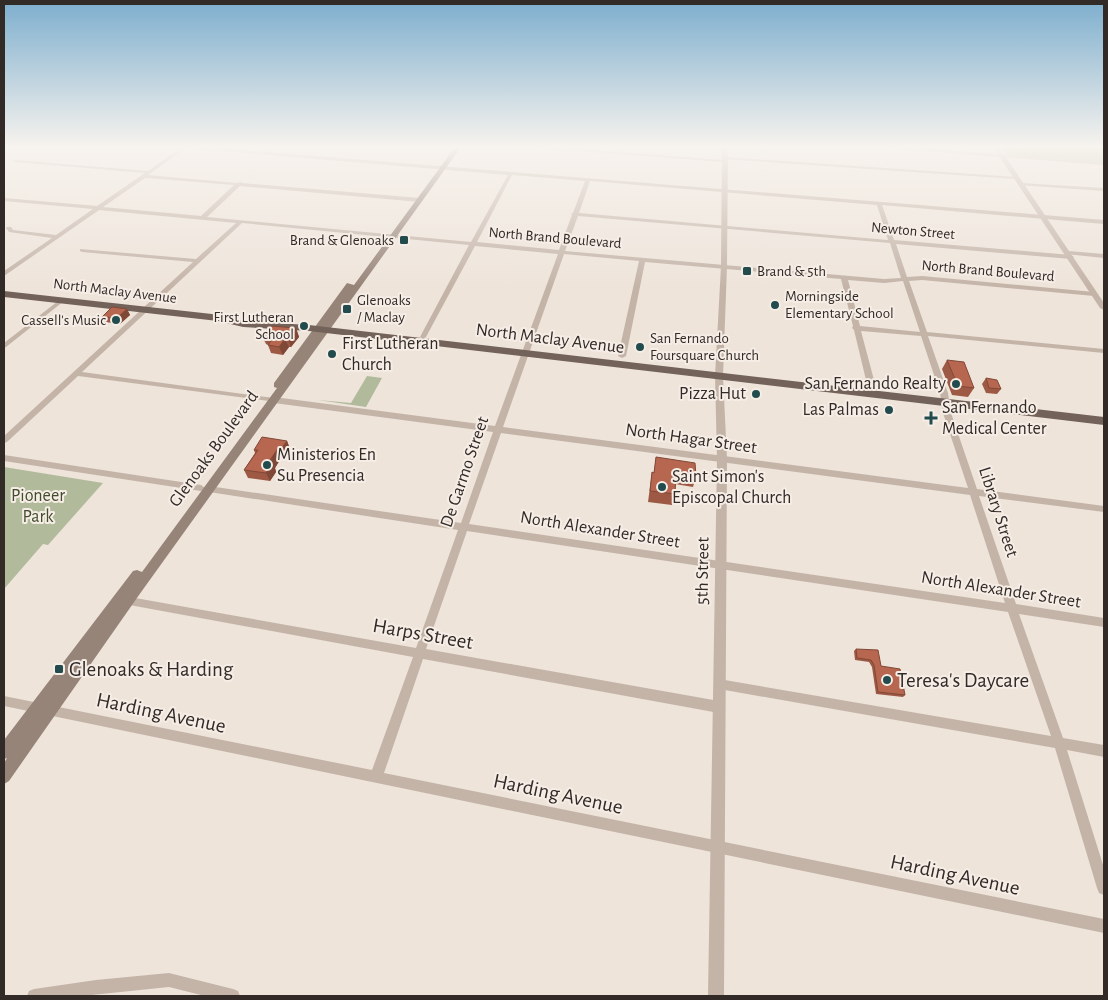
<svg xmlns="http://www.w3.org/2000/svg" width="1108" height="1000" font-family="'Alegreya Sans',sans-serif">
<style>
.green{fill:#b1bb9c}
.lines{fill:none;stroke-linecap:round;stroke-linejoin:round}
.minor{fill:#c4b4a8;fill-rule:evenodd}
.tertiary{fill:#c4b4a8;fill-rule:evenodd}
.secondary{fill:#978479;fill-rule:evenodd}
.primary{fill:#72625a;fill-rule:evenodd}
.wall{fill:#9d5944}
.shaded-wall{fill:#804837}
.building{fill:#b7674f;stroke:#804837}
.poi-dot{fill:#224b4e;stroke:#f6eee6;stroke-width:2}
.labels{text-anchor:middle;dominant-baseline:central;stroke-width:4;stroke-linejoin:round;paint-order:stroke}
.far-street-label{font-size:15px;fill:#322a27;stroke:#f6eee6}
.far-poi-label{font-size:15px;fill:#322a27;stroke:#f6eee6;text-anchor:start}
.street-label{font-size:18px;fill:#322a27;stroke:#f6eee6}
.poi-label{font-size:18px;fill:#322a27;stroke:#f6eee6;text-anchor:start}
.park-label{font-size:18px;fill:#424d2e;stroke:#f6eee6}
.near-street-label{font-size:21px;fill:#322a27;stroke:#f6eee6}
.near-poi-label{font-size:21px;fill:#322a27;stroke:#f6eee6;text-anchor:start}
</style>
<rect width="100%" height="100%" fill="#eee4da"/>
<!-- green -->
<path class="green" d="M1001,147H1104V163L1012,156L1006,154Z
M367,376L382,378L366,407L318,400L351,403Z
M4,467L103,483L48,545L43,544L4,589Z"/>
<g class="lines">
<!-- minor -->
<path class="minor" d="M4,147H7V148L4,150Z
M182,147H204L1104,220V224L882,205L894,240L1071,255L1074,257L1071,259L896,244L907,277L922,276L1094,292L1097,294L1094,296L922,280L909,281L927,332L1104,349V353L928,336L948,393L951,413L977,489L1104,506V512L979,496L1016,604L1104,618V627L1019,614L1063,738L1104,745V757L1067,750L1104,868V895L1099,893L1097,888L1055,748L719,689L715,688L714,684L715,680L719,679L1051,736L1008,612L467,531L426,649L719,701L723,703L725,707L723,711L719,713L423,659L384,773L1104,919V933L4,706V696L372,770L413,657L124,604L120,603L119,600L120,597L124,596L416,648L458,530L209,492L205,489L201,491L4,461V455L201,485L205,488L209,486L461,523L493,432L274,403L270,400L274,397L495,426L558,254L475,246L426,337L423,339L420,337L469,245L242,223L82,372L266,397H269L270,399L269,401L78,376L7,442L4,443V436L193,262L82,252L80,251V249L196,259L236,223L99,210L4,276V271L52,238L9,232L6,228L7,227H11L13,230L56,235L93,209L4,201V198L97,206L145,173L15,162L13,161L15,160L148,171ZM186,148H187L508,175L471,242L207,217L240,186L420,202L423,200L420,198L242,183L240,182L237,183L148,175ZM512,175L585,181L573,213L571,214L572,215L559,250L477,242ZM145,178L234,185L201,216L103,207ZM590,181L877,205L888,240L579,213ZM578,216L890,243L901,278L884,279L565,251ZM564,254L639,261L618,356L622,358L626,356L645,262L841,279L853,326L852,328L854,330L866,380L865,384L856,393L860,395C867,393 872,387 874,380L861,331L921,336L940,393L943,413L968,488L503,427ZM848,280L884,283L903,281L920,332L860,326ZM501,433L970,495L1005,603L469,524Z
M534,147H554L724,160L726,161L724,162L536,148Z
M887,147H906L1104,163V165L889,148Z
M725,157L1016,177L1018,178L1016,179L723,159V158Z
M1020,183L1104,188V191L1018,185V183Z
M1068,251L1104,254V258L1066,254V252Z
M62,298L64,299V301L6,347L4,348V343Z
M169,973L233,989L238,991L240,996H205L169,987L82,996H27L29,991L34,989L96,980Z"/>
<!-- tertiary -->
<path class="tertiary" d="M722,147H728L727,266L723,376L727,459L724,996H708L717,459L715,376L721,266Z
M993,147H999L1104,303V310L1100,308Z"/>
<!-- secondary -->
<path class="secondary" d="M455,147H461L139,595L9,781L4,784V763L7,758L4,759V740L133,571L137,570L142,572L277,388L274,387V383L347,283L354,285Z"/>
<!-- primary -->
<path class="primary" d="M4,291L230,316L243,321L309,325L1104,417V425L309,331L243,327L218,321L4,297Z"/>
</g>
<!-- wall -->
<path class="wall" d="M1097,147H1104V150Z
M127,309L130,315L120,324L105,322L102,317Z
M296,328L299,337L291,347H289L283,355L271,353L268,345L266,344L262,336Z
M947,360L974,388L968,397L952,395L942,369Z
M986,378L1001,389L997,394L986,393L982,384Z
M287,441L290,449L284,458H281L275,468L276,472L270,481L248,478L244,470L255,453L254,450Z
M656,457L696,476L693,487L675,484V494L672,505L648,502L652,472L654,473Z
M856,649L881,666L905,695L903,697L876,694L872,667L869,662L855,660L854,651Z"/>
<!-- shaded-wall -->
<path class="shaded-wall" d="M127,309L130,315L120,324L117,318Z
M296,328L299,337L291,347L288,339Z
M285,339L289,347L283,355L279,347Z
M287,441L290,449L284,458L280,450Z
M277,450L281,458L275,468L276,472L270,481L266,473L268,463Z"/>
<!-- building -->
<path class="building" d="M112,307L127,309L117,318L102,317Z
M271,326L296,328L288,339H285L279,347L268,345L274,337L262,336Z
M947,360L964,362L974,388L958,386Z
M986,378L997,380L1001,389L989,388Z
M262,437L287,441L280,450H277L268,463L272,464L266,473L244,470L258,450H254Z
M656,457L695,463L696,476L676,473L675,494L650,491L652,472L654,473Z
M856,649L878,650L881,666L900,669L905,695L878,692L874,665L871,660L857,658Z"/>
<!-- sky -->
<linearGradient id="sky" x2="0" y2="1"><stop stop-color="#7daece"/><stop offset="0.51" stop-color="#f7f3ee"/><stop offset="1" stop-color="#f7f3ee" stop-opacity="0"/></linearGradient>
<rect width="1108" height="287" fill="url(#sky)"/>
<!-- markers -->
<g class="poi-dot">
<rect x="399" y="235" width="10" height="10" rx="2.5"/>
<rect x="742" y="266" width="10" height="10" rx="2.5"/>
<circle cx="775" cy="305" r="5"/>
<rect x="342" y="304" width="10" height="10" rx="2.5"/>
<circle cx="116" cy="320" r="5"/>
<circle cx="304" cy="326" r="5"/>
<circle cx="640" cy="347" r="5"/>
<circle cx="332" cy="354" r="5"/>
<circle cx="956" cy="384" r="5"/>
<circle cx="756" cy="394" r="5"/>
<circle cx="889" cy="410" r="5"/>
<path d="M928.5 410.5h5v5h5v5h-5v5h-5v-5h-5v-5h5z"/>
<circle cx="267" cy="465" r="5"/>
<circle cx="662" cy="487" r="5"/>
<rect x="54" y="664" width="10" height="10" rx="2.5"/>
<circle cx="887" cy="680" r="5"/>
</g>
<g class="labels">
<!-- far-street labels -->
<g class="far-street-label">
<text transform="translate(913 231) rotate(5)">Newton Street</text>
<text transform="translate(555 238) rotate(5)">North Brand Boulevard</text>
<text transform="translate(988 271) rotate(5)">North Brand Boulevard</text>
<text transform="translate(115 291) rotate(7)">North Maclay Avenue</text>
</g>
<!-- far-poi labels -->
<g class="far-poi-label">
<text x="394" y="240" text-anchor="end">Brand &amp; Glenoaks</text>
<text x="757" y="271">Brand &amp; 5th</text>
<text x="785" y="296">Morningside<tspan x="785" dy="17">Elementary School</tspan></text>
<text x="357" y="300">Glenoaks<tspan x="357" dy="17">/ Maclay</tspan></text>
<text x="294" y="317" text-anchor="end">First Lutheran<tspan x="294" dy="17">School</tspan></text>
<text x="106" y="320" text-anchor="end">Cassell's Music</text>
<text x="650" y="338">San Fernando<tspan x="650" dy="17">Foursquare Church</tspan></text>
</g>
<!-- street labels -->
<g class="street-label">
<text transform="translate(550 339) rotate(7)">North Maclay Avenue</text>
<text transform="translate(691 439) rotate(8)">North Hagar Street</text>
<text transform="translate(214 449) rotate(-54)">Glenoaks Boulevard</text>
<text transform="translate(465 472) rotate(-71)">De Garmo Street</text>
<text transform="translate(998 512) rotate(72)">Library Street</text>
<text transform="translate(600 530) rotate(9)">North Alexander Street</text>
<text transform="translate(703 571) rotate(-89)">5th Street</text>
<text transform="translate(1001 590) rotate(9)">North Alexander Street</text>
</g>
<!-- poi labels -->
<g class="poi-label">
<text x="342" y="344">First Lutheran<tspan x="342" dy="21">Church</tspan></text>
<text x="946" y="384" text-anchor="end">San Fernando Realty</text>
<text x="746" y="394" text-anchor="end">Pizza Hut</text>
<text x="942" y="408">San Fernando<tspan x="942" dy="21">Medical Center</tspan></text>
<text x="879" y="410" text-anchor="end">Las Palmas</text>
<text x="277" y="455">Ministerios En<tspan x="277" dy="21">Su Presencia</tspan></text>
<text x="672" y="477">Saint Simon's<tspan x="672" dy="21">Episcopal Church</tspan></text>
</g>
<!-- park labels -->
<g class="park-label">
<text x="38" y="496">Pioneer<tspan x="38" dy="21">Park</tspan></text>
</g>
<!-- near-street labels -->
<g class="near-street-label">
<text transform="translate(423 634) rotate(10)">Harps Street</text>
<text transform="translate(161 713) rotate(12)">Harding Avenue</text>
<text transform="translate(558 794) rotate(12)">Harding Avenue</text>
<text transform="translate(955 875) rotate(12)">Harding Avenue</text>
</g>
<!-- near-poi labels -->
<g class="near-poi-label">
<text x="69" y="669">Glenoaks &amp; Harding</text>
<text x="897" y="680">Teresa's Daycare</text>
</g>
</g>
<!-- border -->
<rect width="1108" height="1000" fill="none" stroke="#322a27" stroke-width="10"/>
</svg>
